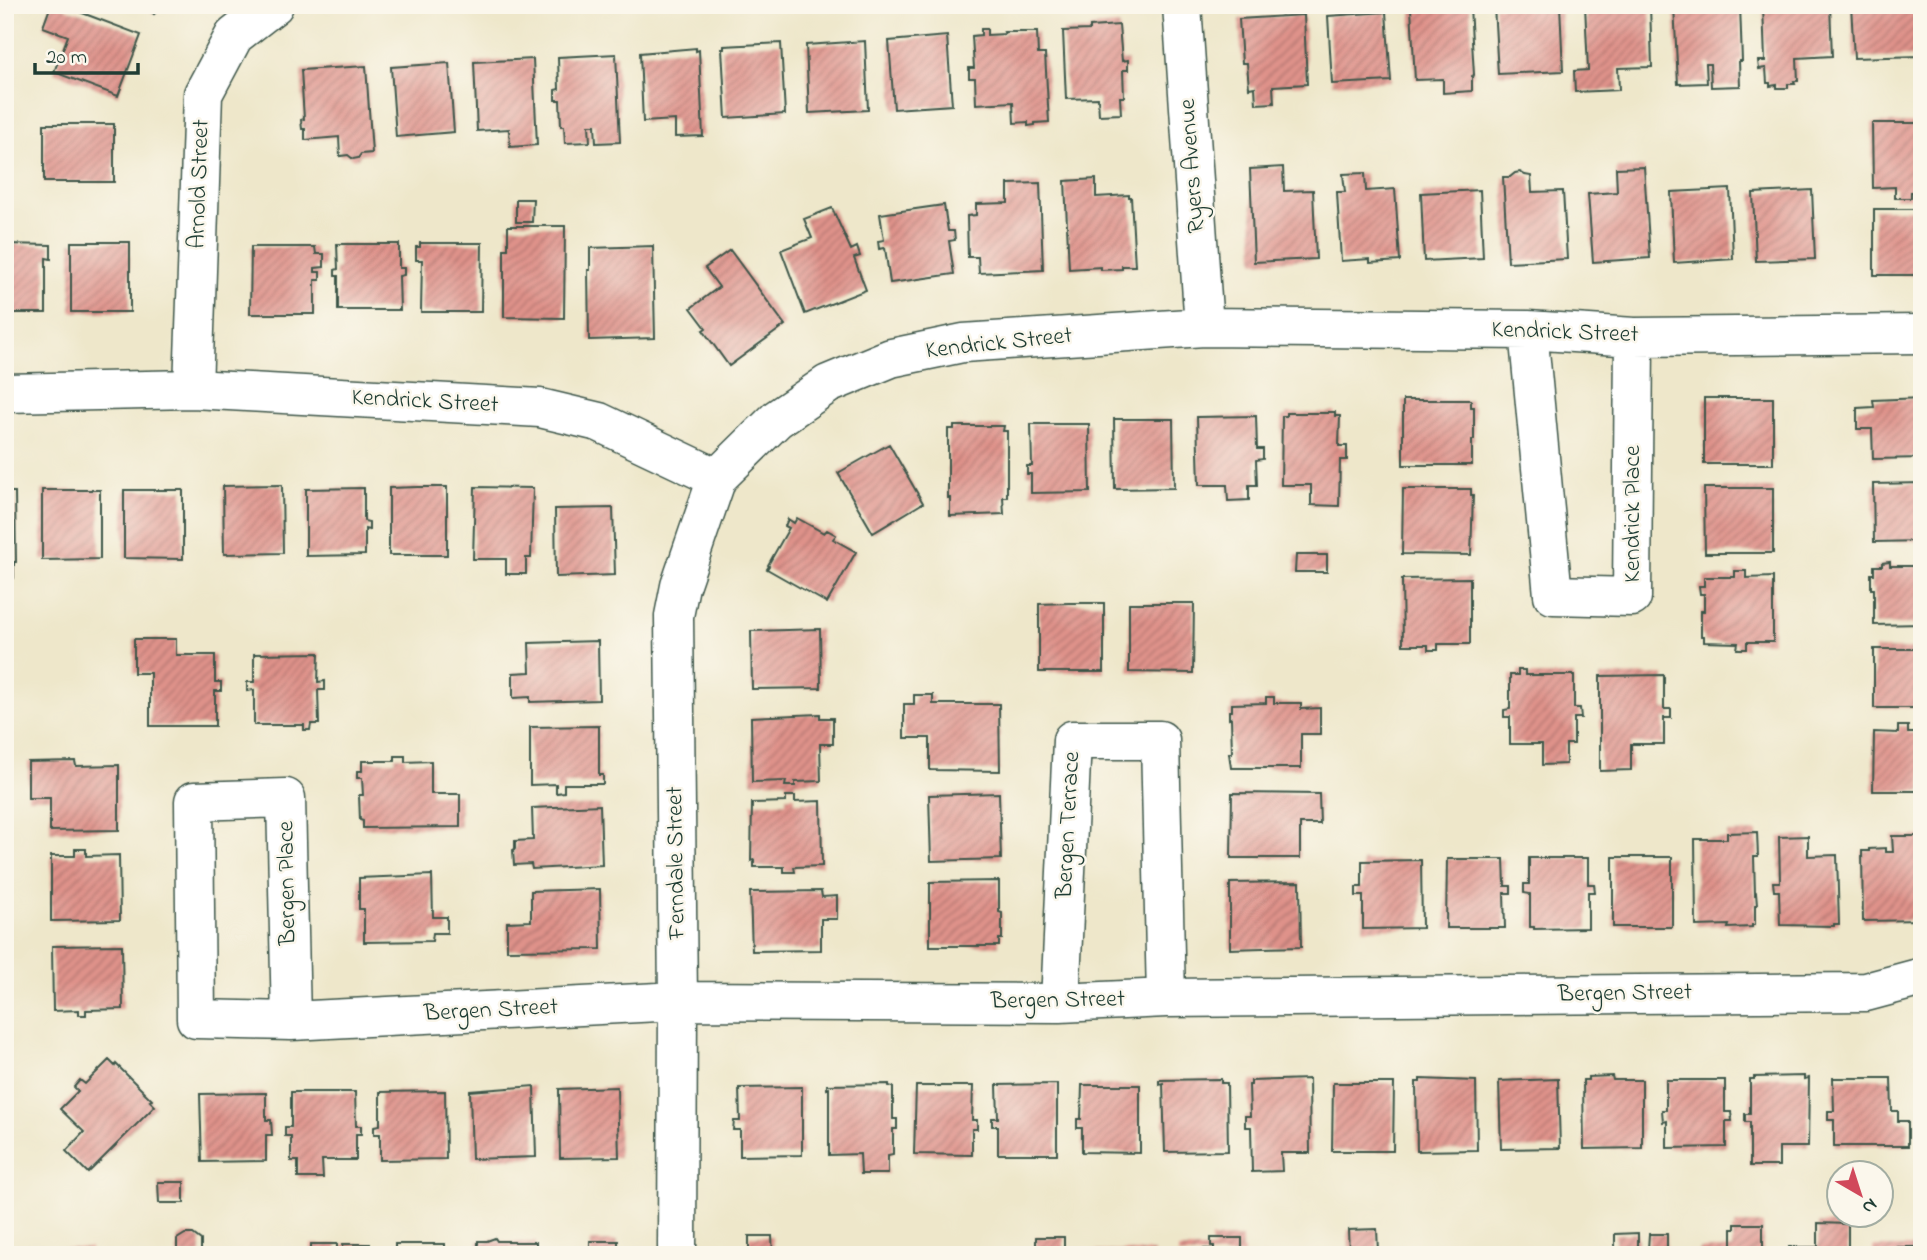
<svg xmlns="http://www.w3.org/2000/svg" width="1927" height="1260" font-family="'Indie Flower',sans-serif">
<style>
.building{fill:url(#building-hatch)}
.lines{fill:none;stroke-linecap:round;stroke-linejoin:round}
.street-casing{stroke:#3e564a;stroke-width:41}
.street{stroke:#fff;stroke-width:38}
.labels{text-anchor:middle;dominant-baseline:central;stroke-width:5;stroke-linejoin:round;paint-order:stroke}
.street-label{font-size:24px;fill:#1f3d34;stroke:#fbf7ec}
</style>
<defs>
<pattern id="building-hatch" width="6" height="6" patternUnits="userSpaceOnUse" patternTransform="scale(1.75)"><rect width="6" height="6" fill="#df928a"/><path d="M-1 1l2-2M0 6l6-6M5 7l2-2" fill="none" stroke="#b47872"/></pattern>
</defs>
<rect width="100%" height="100%" fill="#fbf7ec"/>
<filter id="ink" filterUnits="userSpaceOnUse"><feTurbulence type="fractalNoise" baseFrequency=".0143" numOctaves="2"/><feDisplacementMap in="SourceGraphic" scale="14" xChannelSelector="R" yChannelSelector="G"/><feConvolveMatrix kernelMatrix="1 2 1 2 8 2 1 2 1" color-interpolation-filters="sRGB"/></filter>
<filter id="wash" filterUnits="userSpaceOnUse"><feTurbulence type="fractalNoise" baseFrequency=".00686" numOctaves="4" result="noise"/><feDisplacementMap in="SourceGraphic" scale="28" xChannelSelector="R" yChannelSelector="G"/><feGaussianBlur stdDeviation="1.57" result="paint"/><feColorMatrix in="noise" values="0 0 0 0 0 0 0 0 0 0 0 0 0 0 0 0 0 1.4 0 .05"/><feComposite in="paint" operator="in"/></filter>
<g filter="url(#wash)">
<rect width="100%" height="100%" fill="#eee7ca"/>
<g id="blocks">
<!-- building -->
<path class="building" d="M51,5H57L76,12L77,11L141,35L118,96L54,72L68,36L43,27Z
M144,5H163L154,14Z
M1465,5V7H1470L1474,75L1472,76V91L1443,93V79L1415,80L1411,8Z
M1560,5L1563,71L1498,74L1494,6Z
M1585,5H1650L1652,67L1618,68L1619,90L1575,92L1574,71L1588,70Z
M1674,5H1740L1742,61H1739L1740,86L1711,87L1710,64H1706L1707,83L1678,84Z
M1763,5H1830L1832,56L1797,58L1798,81H1794L1795,84H1788V88H1777V85L1770,86V83H1767L1766,68L1759,69L1758,61H1765Z
M1851,5H1918L1921,56L1854,58Z
M1386,12L1391,81L1332,84L1328,16Z
M1304,15L1307,84L1273,86L1274,103L1256,104L1255,87L1249,88L1247,63H1242L1239,19Z
M1119,25L1122,61L1128,60V70H1123L1124,97H1120L1121,114L1099,115L1098,98L1066,99L1063,31L1090,30V27Z
M981,29H987V35L1005,34L1004,32H1037L1038,54H1045L1049,122L1035,123V125L1028,126V122L1014,123L1013,102L976,104L975,78H969V68H974L972,36L981,35Z
M947,36L952,105L894,109L889,41Z
M865,41L868,110L809,113L806,45Z
M781,43L785,114L726,118L722,49H724V46Z
M696,48V51L699,50L703,136L675,137V120L643,122L640,53Z
M616,54L620,142L596,143L595,125H589L590,142L565,143L564,126H561L560,100H555V90L559,89L558,57Z
M533,59L537,145L510,147L509,129L477,131L474,62Z
M449,63L454,132L396,137L391,67Z
M366,66L372,153L361,154L358,158L353,159L348,155L340,156L339,137L305,140V129H302L301,120L304,119L301,70Z
M1872,123H1922V186H1918L1919,191L1911,192V198H1895V187L1873,188Z
M44,124H114V182H44Z
M1283,167L1284,191L1313,190L1316,259L1254,262L1250,169Z
M1644,167L1650,258L1593,262L1588,194L1617,192L1616,168Z
M1520,172L1525,175L1531,176L1532,192L1563,191L1567,259L1508,262L1503,177H1510L1515,173Z
M1365,173L1366,191L1395,189L1400,261L1370,263V259L1341,261L1337,192H1345L1343,174Z
M1096,179V197L1129,195V197H1131L1135,266H1122V269L1101,270V267L1069,269L1065,181Z
M1040,183L1043,270L979,273L978,257H968L967,216L976,215V204L1008,203V184Z
M1730,189L1733,259L1674,263L1671,192Z
M1480,190L1483,258L1424,261L1421,193Z
M1812,190L1815,259L1756,261L1753,193Z
M516,199H533L532,222H516Z
M944,205L948,231H954L955,240L949,241L954,274L890,283L885,248L879,249L878,241L884,240L880,214Z
M832,208L851,250L857,247L860,256L854,258L866,290L805,314L781,250L812,238L804,219Z
M1874,209H1922V275H1874Z
M508,226H565L564,318L504,317V249H508Z
M71,242H130V312H71Z
M420,243H482L481,312H421L422,260H416V247H420Z
M5,244L51,245V259L46,258V313H5Z
M337,244H399V268H404V275L399,276L400,310H338V276H335V270L338,269Z
M653,246L655,338L589,340L588,270H590V248Z
M251,247H315L316,254H324V267L315,268V272H320V280H315V314H250Z
M730,250L785,325L729,366L703,330L706,328L691,308L719,287L705,268Z
M1704,398H1773V464H1704Z
M1922,398V458L1873,459L1872,429H1857V408L1874,407L1873,400Z
M1403,400H1471V407H1474V440H1472V465H1403Z
M1328,412H1335V416H1340L1339,446H1347V460H1340L1339,506L1311,505V485H1281L1282,416H1286V413H1328Z
M1256,416L1257,449H1263V459L1256,460L1257,485H1249V500L1228,501L1227,485H1199L1197,417Z
M1114,419H1173L1174,488L1115,489Z
M1031,424H1089L1090,492L1031,493V474H1027V466H1032Z
M954,426H1004L1003,431H1007V497H1003L1004,514L950,516V498H948V429H954Z
M889,444L923,503L873,533L838,473Z
M1922,483V541L1874,542L1873,484Z
M282,485L283,553L224,554L223,486Z
M418,487H447V555H389V488Z
M475,487L533,488L531,558H526V574H506V559H473Z
M364,488V521L369,522V530L365,529V555L306,556V489Z
M1704,488H1773V553H1705Z
M1403,489H1471V495H1473L1471,555L1402,554Z
M42,490H100V559L42,560Z
M124,490H183V559L124,558Z
M5,492H15L16,562H14V578L5,582Z
M613,508L615,575L556,577L555,509Z
M797,518L824,533L827,530L836,535L833,539L856,552L827,603L767,569L769,566L768,565L789,528L785,526L788,519L794,523Z
M1296,555H1327V572H1295Z
M1890,562V566H1922V624L1874,625V589H1871V574H1874V566H1882V563Z
M1735,571H1746V578L1773,577V642H1747V649H1737L1738,643L1704,642V636H1701V611H1704V594H1700L1699,586H1704V577H1735Z
M1470,578V644H1438V650H1428V645H1403L1402,579Z
M1069,603H1104V672H1039V604Z
M1129,603H1194L1193,673L1129,672Z
M820,629L821,688L752,689L751,631Z
M134,639H176V655H215V682H221V691H215V726H150V673H134Z
M598,641L599,700L530,702V697L513,698V673L530,672L529,643Z
M1874,649H1922V708H1874Z
M319,653L318,682L325,681V690H318L319,724H311L310,730H304V725H254V690L247,691V682H254V654Z
M1518,670H1525V675H1574V708H1580L1581,718H1574V744H1566V764L1542,765V744H1510V717H1504V710L1510,709V675H1518Z
M1664,675V709H1671V718H1664V744H1631V770L1600,771V676Z
M914,695H933V704H999L1000,771L930,770V738H904V704H914Z
M1266,697H1274V703H1301V709L1320,708V734H1301V768H1231L1229,753H1232L1231,718L1229,719V711H1232V704L1266,703Z
M820,714V718H833V744H820L821,781L795,782V786H785L786,781L752,782L751,717Z
M599,726V775H603V784H564V792L556,793V784L530,785V727Z
M1898,726H1908V733H1922V791H1873L1874,732L1898,733Z
M395,756H405V762L431,761V794H460V827L363,828V821L360,820L359,795H363L362,778H357V771H362V761H395Z
M75,761L76,766L119,765V830L50,831V798H28V762Z
M999,793L1001,859L931,861L929,795Z
M1232,793L1319,794L1320,824H1300V858H1231Z
M786,796H795V802L821,801L822,866L794,867L795,872H784V867H754V860L751,861L752,803L786,802Z
M600,805L602,865L532,869L531,864L514,865L513,850L515,849V841L533,840L532,808Z
M1757,832L1758,857H1754L1755,894L1756,893L1757,905H1755V925H1752V927L1728,928L1729,925L1696,926L1695,839H1727V833Z
M1808,836V856L1837,855L1839,924H1834V926L1780,925L1779,891H1774L1773,882H1780L1779,837Z
M1892,836H1922V920L1863,921L1862,851H1869V849L1886,848V852H1893Z
M75,849H86V856L119,855L120,920L51,921V856H75Z
M1613,857H1672V927H1613Z
M1529,858H1588V884H1594L1595,892H1588V928L1534,929V927H1530V894L1524,893V884H1529Z
M1447,859H1504L1505,886H1511V893H1504L1505,928H1446Z
M1421,860L1422,928L1363,929V896H1356V887H1362V861Z
M432,875L433,917H447V933H433L432,941L364,942V909H359V878Z
M999,881V912L1002,913V939H999V946H930V882Z
M1300,882L1301,947L1230,949V883Z
M600,889L601,949L507,950V922L531,921V891Z
M821,891L822,897L837,896V919H821V950L752,951L750,892Z
M122,945L123,1009L86,1010V1015H79V1010L53,1011L52,946Z
M109,1060L115,1066L116,1064L152,1100L150,1101L155,1106L88,1173L66,1151L84,1132L60,1109L78,1091L74,1087L80,1080L85,1084Z
M1612,1076L1613,1080H1642V1148L1584,1149L1583,1080H1588V1077Z
M1804,1076V1079L1809,1078L1808,1147H1779V1166H1750V1122H1745V1114H1750V1079H1754V1077Z
M1833,1078H1891L1892,1111H1898V1121H1908V1146H1834V1120H1828V1111H1834Z
M1221,1079V1083H1227L1228,1151L1165,1152L1163,1083L1159,1084V1080Z
M1309,1079L1310,1153H1281L1282,1171L1252,1172L1251,1127H1245V1116H1250L1249,1085H1251V1081Z
M1420,1079L1476,1081L1477,1150L1417,1151L1416,1082H1420Z
M1558,1079L1560,1148L1501,1149L1499,1081Z
M1666,1080H1725V1112H1731L1732,1121H1726V1147L1667,1148V1121L1663,1122L1662,1110H1666Z
M1333,1083H1394L1393,1151H1332Z
M889,1084V1086L893,1087V1119H897V1129H893V1154L888,1155V1174H861L860,1154L829,1155V1088L827,1089V1085Z
M1057,1084V1154H998V1126H992V1118H998L997,1085Z
M1082,1085H1140V1153L1082,1152V1128H1077V1119H1081Z
M534,1086L536,1157L472,1159L470,1091Z
M916,1086H973L972,1120H977V1129H972V1155L914,1154Z
M617,1087L619,1157L560,1158L559,1089Z
M802,1087V1155L740,1156V1130H733L734,1121H740L739,1088Z
M445,1091L446,1159L380,1160V1134H374V1126L380,1125V1092Z
M291,1092H355L356,1126H361V1134H356V1160H322L323,1178H298V1161H291V1136H285V1127H291Z
M266,1093V1120H271L272,1135H266V1161L202,1162L200,1094Z
M158,1182H184V1203H159Z
M1818,1223L1848,1224V1255H1789V1247H1818Z
M1735,1224H1763V1255H1699V1249H1732V1229H1735Z
M1377,1229L1378,1252L1412,1251V1255H1345V1252H1349L1348,1230Z
M1638,1233V1249H1648L1649,1234H1667V1250L1674,1249V1255H1609V1250H1615V1234Z
M185,1234H193L201,1240V1255H177V1239Z
M749,1236H772L773,1255H749Z
M1036,1237H1064V1255H1036Z
M495,1238L497,1241H508V1242H536V1255H478V1241H487Z
M1211,1238H1242V1250H1244V1255H1178V1249H1214V1246H1211Z
M590,1241H618V1255H590Z
M311,1244H337V1255H311Z
M343,1244H370V1255H343Z
M395,1244H445V1255H395Z
M1873,1247H1922V1255H1873Z
M30,1248V1255H12V1249Z
M62,1248H90L89,1255H62Z
M1501,1250V1255H1436V1252Z
M1526,1250H1585V1255H1526Z
M892,1251V1255H826V1252Z
M981,1251V1255H917V1252Z
M1089,1251H1154V1255H1089Z"/>
</g>
</g>
<g filter="url(#ink)">
<use href="#blocks" fill-opacity="0" stroke="#3e564a" stroke-width="2"/>
<g class="lines">
<defs>
<path id="street" d="M1182,5L1204,327
M1528,330L1553,595L1632,597L1634,337
M193,389L203,94L234,36L274,5
M5,393L193,389L540,408L599,422L717,478L777,419L828,384L891,358L963,343L1204,327L1528,330L1634,337L1922,334
M1060,1003L1072,740H1160L1166,998
M291,1021L286,798L194,801L196,1019L291,1021L678,1001L1060,1003L1166,998L1866,992L1922,977
M677,1255L678,1001L674,616L680,586L717,478"/>
</defs>
<!-- street casing -->
<use href="#street" class="street-casing"/>
<!-- street -->
<use href="#street" class="street"/>
</g>
</g>
<g class="labels">
<!-- street labels -->
<g class="street-label">
<text transform="translate(1193 166) rotate(-94)">Ryers Avenue</text>
<text transform="translate(200 184) rotate(-88)">Arnold Street</text>
<text transform="translate(1565 333) rotate(2)">Kendrick Street</text>
<text transform="translate(999 344) rotate(-6)">Kendrick Street</text>
<text transform="translate(425 402) rotate(3)">Kendrick Street</text>
<text transform="translate(1633 514) rotate(-90)">Kendrick Place</text>
<text transform="translate(1069 825) rotate(-87)">Bergen Terrace</text>
<text transform="translate(677 863) rotate(-91)">Ferndale Street</text>
<text transform="translate(288 883) rotate(-91)">Bergen Place</text>
<text transform="translate(1625 994) rotate(-1)">Bergen Street</text>
<text transform="translate(1058 1001) rotate(-1)">Bergen Street</text>
<text transform="translate(491 1011) rotate(-3)">Bergen Street</text>
</g>
</g>
<!-- margin -->
<rect width="1927" height="1260" fill="none" stroke="#fbf7ec" stroke-width="28"/>
<!-- north arrow -->
<g transform="translate(1860 1194) rotate(141)"><circle r="33" fill="#fbf7ec" stroke="#a3ada2" stroke-width="2"/>
<path d="M0-5L12 26L0 18L-12 26Z" fill="#d1495b"/>
<text y="-10" font-size="19" font-weight="bold" text-anchor="middle" fill="#1f3d34">N</text>
</g>
<!-- scale -->
<path d="M35 63v10h103v-10" fill="none" stroke="#1f3d34" stroke-width="3.5"/>
<text x="46" y="63" font-size="21" fill="#1f3d34" stroke="#fbf7ec" stroke-width="5" paint-order="stroke">20 m</text>
</svg>
